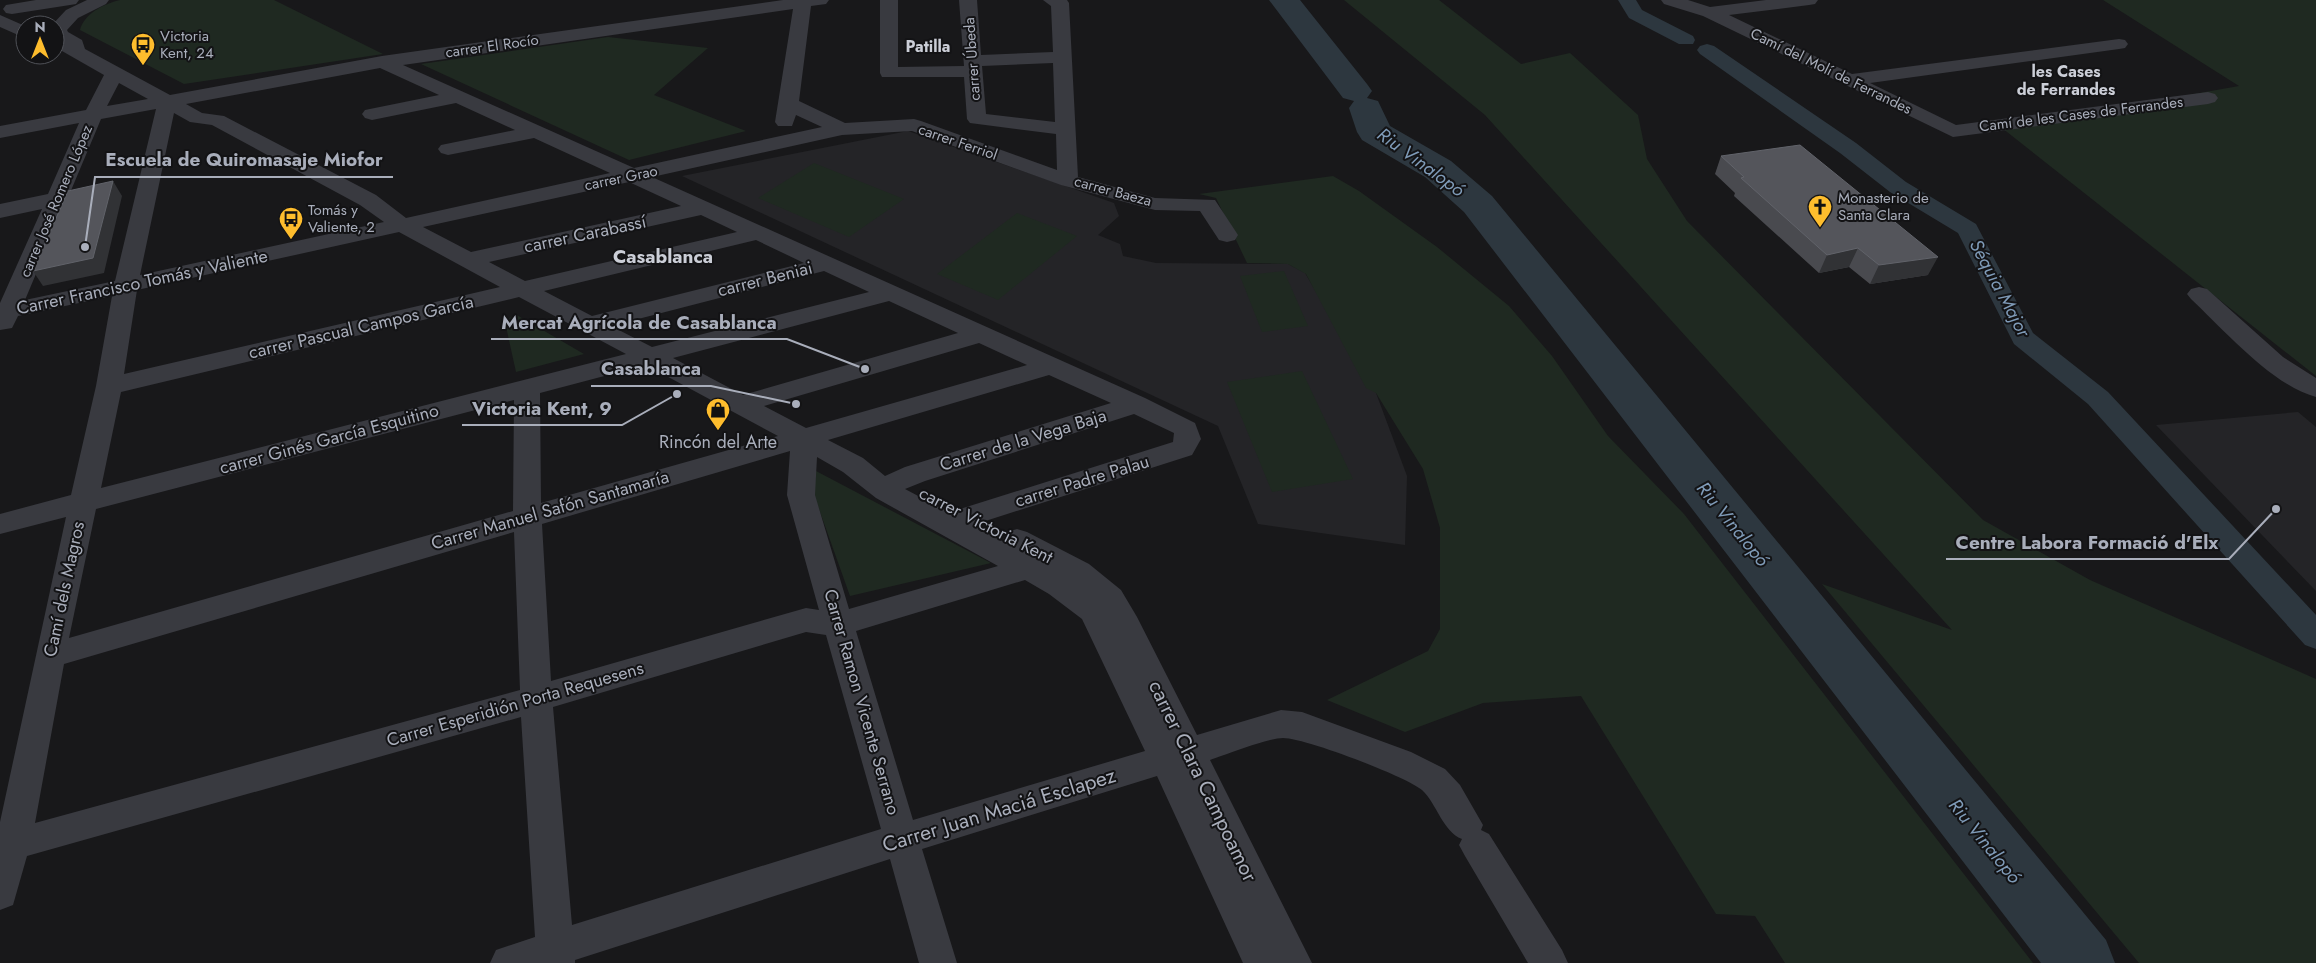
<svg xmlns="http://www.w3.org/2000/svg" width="2316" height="963" font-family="Jost,sans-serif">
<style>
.built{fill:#242427}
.green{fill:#1f2921}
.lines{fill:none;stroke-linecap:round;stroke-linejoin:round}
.canal{fill:#2d373f;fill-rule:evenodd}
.river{fill:#2d373f;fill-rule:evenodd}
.minor{fill:#393a40;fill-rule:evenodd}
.wall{fill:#494a4f}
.shaded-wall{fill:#313235}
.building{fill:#54555b;stroke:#61636a}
.labels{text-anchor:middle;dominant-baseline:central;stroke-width:4;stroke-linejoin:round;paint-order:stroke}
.far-poi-label{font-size:15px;fill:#a9aebb;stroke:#131315;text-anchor:start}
.far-street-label{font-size:15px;fill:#a9aebb;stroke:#131315}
.far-neighbourhood-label{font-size:16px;font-weight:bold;fill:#cbced7;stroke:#131315}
.street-label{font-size:18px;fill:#a9aebb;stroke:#131315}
.poi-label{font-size:18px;fill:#a9aebb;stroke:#131315}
.water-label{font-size:19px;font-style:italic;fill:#7f9bb8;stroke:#131315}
.neighbourhood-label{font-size:19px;font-weight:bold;fill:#cbced7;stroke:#131315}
.near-street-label{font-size:21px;fill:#a9aebb;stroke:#131315}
.leader{fill:none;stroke:#a9aebb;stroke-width:2}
.callout-dot{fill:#a9aebb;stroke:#131315;stroke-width:2}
.callout-label{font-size:19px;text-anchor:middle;font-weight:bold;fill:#a9aebb;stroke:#131315;stroke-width:4;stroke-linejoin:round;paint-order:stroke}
</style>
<rect width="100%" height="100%" fill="#18181a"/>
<!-- built -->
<path class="built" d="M908,131L1114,203L1119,216L1098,235L1120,244L1123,256L1156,263L1288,264L1305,273L1376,393L1407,476L1405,545L1258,524L1218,426L682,176Z
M2298,412L2316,427V591L2156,425Z"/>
<!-- green -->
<path class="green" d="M120,0H274L383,54L184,84L80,30C84,14 103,4 120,0Z
M1344,0H1439L1521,64L1570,53L1638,115L1647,159L1687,221L1983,520L2090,580L2316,679V963H2139L1822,584L1952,630L1485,115Z
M2103,0H2316V376L2002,128L2239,86Z
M608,37L708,48L654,95L746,131L629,160L421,64Z
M814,163L904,199L849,237L758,198Z
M1333,176L1359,191L1437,247L1509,306L1552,356L1608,436L1684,514L2033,963H1785L1755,916L1716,914L1581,696L1483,703L1405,732L1327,700L1428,651L1440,629V528L1423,469L1376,393L1366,388L1306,274L1288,264L1247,263L1216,198L1199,194Z
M1017,213L1077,236L998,300L937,274Z
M1284,271L1308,326L1262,332L1240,276Z
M515,314L584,354L516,372L505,322Z
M1302,371L1353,479L1272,492L1227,382Z
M816,471L991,563L850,596L814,495Z"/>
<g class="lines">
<!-- canal -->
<path class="canal" d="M1618,0H1636L1642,10L1693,36L1695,40L1693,44H1679L1629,18Z
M1707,44L1714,46L1856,143L1906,182L1976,224L2033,333L2108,392L2316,615V649L2305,645L2088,404L2014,344L1958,233L1890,192L1840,153L1700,54L1697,50L1700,46Z"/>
<!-- river -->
<path class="river" d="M1269,0H1300L1367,84L1372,91L1367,98L1378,101L1390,126L1451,161L1492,196L2106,940L2115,963H2041L1464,212L1425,177L1362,140L1357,132L1349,108L1354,101L1343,98Z"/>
<!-- minor -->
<path class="minor" d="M36,0H79L76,4L70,5L12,14L6,13L3,9L6,5Z
M87,0H109L106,4L78,18L67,30L68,32L82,40L85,49L170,95L382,56L783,0H829L826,4L811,6L799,101L845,123L914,119L921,121L1057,170L1056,134L970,123L967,119L964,77H882L880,73V0H898V67L964,66L959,0H977L981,55L1053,52L1051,6L1043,0H1067L1069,3L1078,177L1155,198L1215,200L1238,235L1235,240L1227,242L1219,240L1200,211L1155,210L1061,185L912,131L842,135L652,177L1145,398L1195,423L1201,439L1192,455L973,525L1004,542L1003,540L1007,532L1017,529L1027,532L1089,564L1121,590L1137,617L1197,735L1281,710L1302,712L1411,752L1445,769L1460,785L1483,825L1481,830L1489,834L1562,950L1568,963H1528L1465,856L1459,845L1462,839C1443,832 1437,804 1422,790C1405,776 1305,738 1283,738C1268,738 1226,755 1210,760L1312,963H1243L1157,776L922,849L957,963H919L890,859L575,960V963H490L496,950L535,937L521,717L27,856L13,905L0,910V822L66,517L0,534V514L71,495L96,386L112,296L18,316L12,328L0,330V303L42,209L0,218V204L48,194L79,123L0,138V126L86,110L104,75L55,47V25H52L66,10ZM793,9L775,122L778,126H792L796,115L822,127L634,168L403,65ZM1053,63L1055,122L986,114L982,66ZM380,68L439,95L365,110L362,114L365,118L372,120L456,103L515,130L441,145L438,149L441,153L448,155L534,138L610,173L406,218L376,195L224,116L202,113L186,104ZM119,83L148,99L107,106ZM156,109L115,281L25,300L101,119ZM174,113L190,122L212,125L360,205L384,222L140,275ZM629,182L681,206L471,252L423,227ZM701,215L737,232L525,281L489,262ZM399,232L500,287L124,374L137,290ZM756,240L804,263L592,316L544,291ZM824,271L869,292L652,347L611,326ZM519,297L626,354L101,488L121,392ZM889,301L958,333L743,395L673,358ZM979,343L1027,365L806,428L764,406ZM646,365L778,436L541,503L540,393ZM1049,375L1111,403L905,467L885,476L863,458L828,440ZM514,400L513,511L69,638L96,509ZM1134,414L1174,433L1173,442L960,509L956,516L905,489L925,481ZM790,451L787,495L819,610L806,608L551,681L542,524ZM817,457L843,472L876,498L998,566L849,609L815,495ZM514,532L520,690L35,823L64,664ZM1025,580L1049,594L1082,619L1145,751L913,820L856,631ZM806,632L826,635L881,829L572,925L553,707Z
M1661,0H1688L1710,7L1766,0H1818L1815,4L1809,5L1729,15L1852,74L2119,39L2125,40L2128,44L2125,48L2119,49L1870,83L1956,125L2208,92L2215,94L2218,98L2215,102L2208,104L1953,137L1703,16L1664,4Z
M0,15L25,26V38L0,27Z
M2199,287L2207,289L2283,357L2316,378V397C2273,386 2224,330 2191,299L2187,294L2191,289Z"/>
</g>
<!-- wall -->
<path class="wall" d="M1721,156L1928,275L1870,284L1849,267L1819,273L1734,196L1735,193L1715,174Z"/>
<!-- shaded-wall -->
<path class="shaded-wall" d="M113,181L122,196L104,273L43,286L33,271Z
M1858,248L1849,267L1819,273L1827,255Z
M1938,257L1928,275L1870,284L1879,265Z"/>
<!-- building -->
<path class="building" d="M1800,145L1938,257L1879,265L1858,248L1827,255L1741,178L1744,177L1721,156Z
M113,181L93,258L33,271L68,191Z"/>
<!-- icons -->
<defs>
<symbol id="bus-pin" viewBox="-11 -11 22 30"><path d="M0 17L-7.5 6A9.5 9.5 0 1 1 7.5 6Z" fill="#febd2d" stroke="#131315"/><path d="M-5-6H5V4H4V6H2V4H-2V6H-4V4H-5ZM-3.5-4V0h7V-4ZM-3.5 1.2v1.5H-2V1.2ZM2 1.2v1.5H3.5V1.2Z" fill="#111"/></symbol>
<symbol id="church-pin" viewBox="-11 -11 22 30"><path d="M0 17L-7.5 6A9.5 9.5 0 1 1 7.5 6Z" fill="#febd2d" stroke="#131315"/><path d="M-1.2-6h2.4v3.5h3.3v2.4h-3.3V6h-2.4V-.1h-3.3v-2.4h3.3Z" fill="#111"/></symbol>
<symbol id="shop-pin" viewBox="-11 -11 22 30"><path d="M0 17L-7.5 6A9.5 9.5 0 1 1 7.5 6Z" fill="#febd2d" stroke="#131315"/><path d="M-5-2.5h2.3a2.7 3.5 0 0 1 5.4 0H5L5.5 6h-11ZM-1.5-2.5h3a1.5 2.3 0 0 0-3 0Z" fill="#111"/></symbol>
</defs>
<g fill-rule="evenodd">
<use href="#bus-pin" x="129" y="31" width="28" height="38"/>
<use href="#church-pin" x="1806" y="193" width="28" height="38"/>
<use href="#bus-pin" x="277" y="205" width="28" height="38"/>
<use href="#shop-pin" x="704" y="396" width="28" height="38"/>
</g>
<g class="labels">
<!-- far-poi labels -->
<g class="far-poi-label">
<text x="160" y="36">Victoria<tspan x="160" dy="17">Kent, 24</tspan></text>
<text x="1838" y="198">Monasterio de<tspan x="1838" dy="17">Santa Clara</tspan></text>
<text x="308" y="210">Tomás y<tspan x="308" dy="17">Valiente, 2</tspan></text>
</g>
<!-- far-street labels -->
<g class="far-street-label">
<text transform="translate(492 46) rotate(-8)">carrer El Rocío</text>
<text transform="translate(972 59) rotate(-94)">carrer Úbeda</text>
<text transform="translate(1831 71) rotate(26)">Camí del Molí de Ferrandes</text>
<text transform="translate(2081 114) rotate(-7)">Camí de les Cases de Ferrandes</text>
<text transform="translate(958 142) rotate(19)">carrer Ferriol</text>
<text transform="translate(621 178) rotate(-12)">carrer Grao</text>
<text transform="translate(1113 191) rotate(15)">carrer Baeza</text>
<text transform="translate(56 201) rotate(-67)">carrer José Romero López</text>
</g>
<!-- far-neighbourhood labels -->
<g class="far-neighbourhood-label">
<text x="928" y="46">Patilla</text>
<text x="2066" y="71">les Cases<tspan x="2066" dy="18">de Ferrandes</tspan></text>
</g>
<!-- street labels -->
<g class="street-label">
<text transform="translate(585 234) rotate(-12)">carrer Carabassí</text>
<text transform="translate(765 279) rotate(-14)">carrer Beniai</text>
<text transform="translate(142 282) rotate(-12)">Carrer Francisco Tomás y Valiente</text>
<text transform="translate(361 327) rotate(-13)">carrer Pascual Campos García</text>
<text transform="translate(329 439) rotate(-15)">carrer Ginés García Esquitino</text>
<text transform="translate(1023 440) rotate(-17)">Carrer de la Vega Baja</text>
<text transform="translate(1082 481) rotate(-17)">carrer Padre Palau</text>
<text transform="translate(550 510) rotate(-16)">Carrer Manuel Safón Santamaría</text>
<text transform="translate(986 525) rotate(27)">carrer Victoria Kent</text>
<text transform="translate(64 589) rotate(-78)">Camí dels Magros</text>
<text transform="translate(862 702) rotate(74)">Carrer Ramon Vicente Serrano</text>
<text transform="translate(515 704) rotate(-16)">Carrer Esperidión Porta Requesens</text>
</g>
<!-- poi labels -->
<g class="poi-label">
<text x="718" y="442">Rincón del Arte</text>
</g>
<!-- water labels -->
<g class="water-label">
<text transform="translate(1421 162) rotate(36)">Riu Vinalopó</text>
<text transform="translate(2000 288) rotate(62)">Séquia Major</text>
<text transform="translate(1733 524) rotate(51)">Riu Vinalopó</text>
<text transform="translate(1985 841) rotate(51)">Riu Vinalopó</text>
</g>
<!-- neighbourhood labels -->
<g class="neighbourhood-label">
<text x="663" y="256">Casablanca</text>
</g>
<!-- near-street labels -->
<g class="near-street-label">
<text transform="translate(1203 781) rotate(64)">carrer Clara Campoamor</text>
<text transform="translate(999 810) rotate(-17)">Carrer Juan Maciá Esclapez</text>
</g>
</g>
<!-- callouts -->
<path class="leader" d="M85 247L95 177H393M865 369L787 339H491M796 404L711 386H591M677 394L622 425H462M2276 509L2229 559H1946"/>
<g class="callout-dot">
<circle cx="85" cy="247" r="5"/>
<circle cx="865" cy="369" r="5"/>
<circle cx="796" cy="404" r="5"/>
<circle cx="677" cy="394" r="5"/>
<circle cx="2276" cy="509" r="5"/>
</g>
<g class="callout-label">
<text x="244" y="166">Escuela de Quiromasaje Miofor</text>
<text x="639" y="329">Mercat Agrícola de Casablanca</text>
<text x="651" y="375">Casablanca</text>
<text x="542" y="415">Victoria Kent, 9</text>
<text x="2087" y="549">Centre Labora Formació d'Elx</text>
</g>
<!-- north arrow -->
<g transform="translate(40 40)"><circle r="24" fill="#131315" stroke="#4f5157"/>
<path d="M0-4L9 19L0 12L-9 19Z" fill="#febd2d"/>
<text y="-8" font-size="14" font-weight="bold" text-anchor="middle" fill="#a9aebb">N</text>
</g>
</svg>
